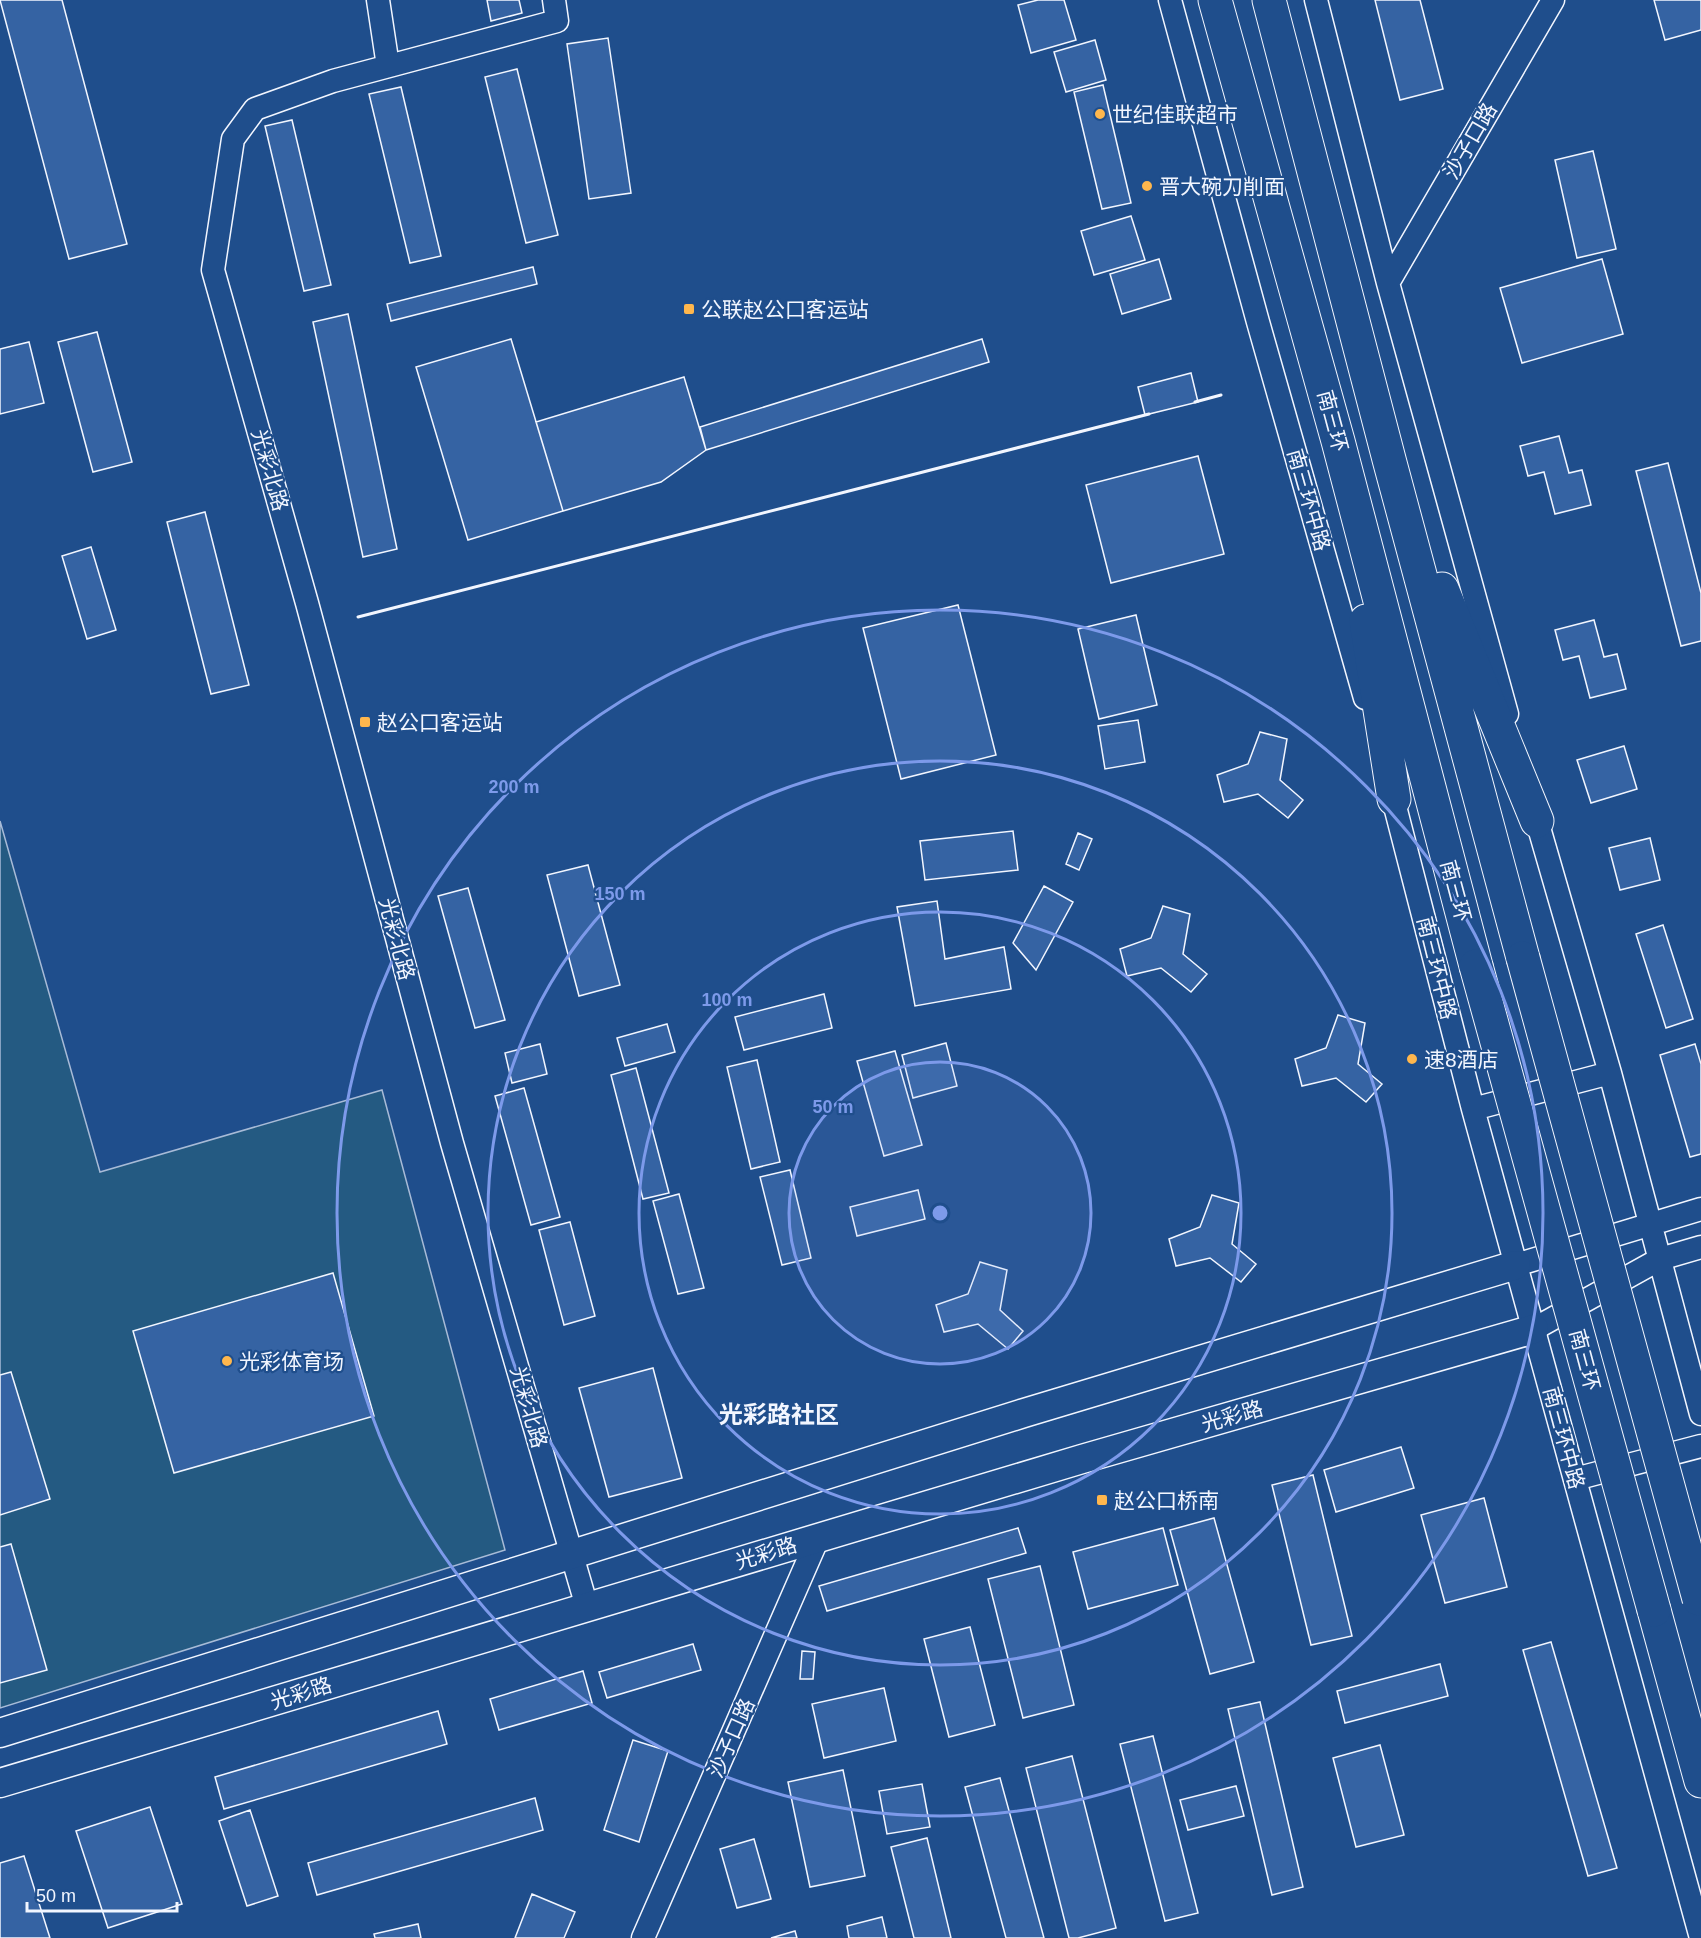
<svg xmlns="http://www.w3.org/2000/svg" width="1701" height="1938" font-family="Helvetica,'Noto Sans SC',sans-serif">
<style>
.green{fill:#245a82;stroke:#a8bbd7;stroke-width:1.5}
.building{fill:#3563a3;stroke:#f2f6ff;stroke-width:1.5}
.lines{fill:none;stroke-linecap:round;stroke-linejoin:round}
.minor-casing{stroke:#f2f6ff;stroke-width:25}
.major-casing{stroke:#f2f6ff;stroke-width:31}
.highway-casing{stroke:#f2f6ff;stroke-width:35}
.minor{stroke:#1f4e8c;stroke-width:22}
.major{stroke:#1f4e8c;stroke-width:28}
.highway{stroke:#1f4e8c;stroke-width:33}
.highway-bridge-casing{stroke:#f2f6ff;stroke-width:35;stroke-linecap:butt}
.highway-bridge{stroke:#1f4e8c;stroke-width:33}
.wall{stroke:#f2f6ff;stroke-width:3}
.ring{fill:none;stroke:#7d9aea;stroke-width:3}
.poi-dot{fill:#ffb74d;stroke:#1f4e8c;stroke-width:2}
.labels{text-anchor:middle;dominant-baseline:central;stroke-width:4.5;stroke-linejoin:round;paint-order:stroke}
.poi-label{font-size:21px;fill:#f2f6ff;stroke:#1f4e8c;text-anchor:start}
.street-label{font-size:21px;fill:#f2f6ff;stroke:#1f4e8c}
.quarter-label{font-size:24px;font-weight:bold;fill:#f2f6ff;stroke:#1f4e8c}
.centre{fill:#7d9aea;stroke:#1f4e8c;stroke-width:3}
.ring-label{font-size:18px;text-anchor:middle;font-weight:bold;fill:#7d9aea;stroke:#1f4e8c;stroke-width:4.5;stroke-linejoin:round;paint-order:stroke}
</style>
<rect width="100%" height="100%" fill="#1f4e8c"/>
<!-- green -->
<path class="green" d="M0,821L100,1172L382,1090L505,1550L0,1708Z"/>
<!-- building -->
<path class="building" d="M0,0H62L127,244L69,259Z
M487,0H519L522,13L491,21Z
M1038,0H1064L1076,40L1031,53L1018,5Z
M1375,0H1420L1443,89L1400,100Z
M1654,0H1701V30L1665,40Z
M608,38L631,193L589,199L567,44Z
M1095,40L1106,80L1066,92L1054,52Z
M517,69L558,235L526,243L485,77Z
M1103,85L1131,203L1102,209L1074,92Z
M401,87L441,256L410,263L369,94Z
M292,120L331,285L304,291L265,126Z
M1593,151L1616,249L1577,258L1555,160Z
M1131,216L1145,260L1094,275L1081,231Z
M1159,259L1171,299L1122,314L1110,274Z
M1602,259L1623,334L1522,363L1500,288Z
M533,267L537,284L391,321L387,304Z
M348,314L397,549L363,557L313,322Z
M97,332L132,462L93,472L58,342Z
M511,339L563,511L468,540L416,367Z
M982,339L989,362L706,450L700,427Z
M29,342L44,403L0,414V349Z
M1191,373L1198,402L1145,415L1138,387Z
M684,377L706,450L661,482L563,511L536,422Z
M1559,436L1569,473L1582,470L1591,505L1555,514L1544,472L1528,476L1520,446Z
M1198,456L1224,554L1111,583L1086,485Z
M1668,463L1701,593V641L1681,646L1636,471Z
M205,512L249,685L211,694L167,522Z
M91,547L116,630L87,639L62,556Z
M958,605L996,755L901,779L863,628Z
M1136,615L1157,705L1099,719L1078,629Z
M1594,620L1604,657L1617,654L1626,689L1590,698L1579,656L1563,660L1555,630Z
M1138,720L1145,762L1105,769L1098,726Z
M1260,732L1287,739L1280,780L1303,800L1288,818L1258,794L1224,802L1217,775L1248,764Z
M1624,746L1637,789L1591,803L1577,760Z
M1013,831L1018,870L925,880L920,841Z
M1078,833L1092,839L1079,870L1066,864Z
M1650,838L1660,880L1620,890L1609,848Z
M588,865L620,985L579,996L547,875Z
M1044,886L1073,902L1036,970L1013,943Z
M468,888L505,1020L475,1028L438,896Z
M937,901L945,959L1004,947L1011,989L915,1006L897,907Z
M1163,906L1190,914L1183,954L1207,974L1191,992L1161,968L1127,976L1120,949L1151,938Z
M1663,925L1693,1019L1666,1028L1636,934Z
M824,994L832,1028L744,1050L735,1017Z
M1338,1015L1365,1023L1358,1064L1382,1084L1366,1102L1336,1078L1302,1086L1295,1059L1326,1048Z
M667,1024L675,1052L625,1066L617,1038Z
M946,1043L957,1086L913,1098L902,1055Z
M540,1044L547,1074L512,1083L505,1053Z
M1695,1044L1701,1064V1154L1690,1157L1660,1055Z
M895,1051L922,1145L884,1156L857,1061Z
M757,1060L780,1162L751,1169L727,1067Z
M636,1068L669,1193L643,1199L611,1075Z
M524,1088L560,1217L531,1225L495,1096Z
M790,1170L811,1258L782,1265L760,1177Z
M918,1190L925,1219L857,1236L850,1207Z
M679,1194L704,1288L678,1294L653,1201Z
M1212,1195L1239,1203L1232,1244L1256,1264L1241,1282L1210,1258L1176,1266L1169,1239L1200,1227Z
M570,1222L595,1316L564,1325L539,1230Z
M980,1262L1007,1270L1000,1310L1023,1331L1008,1349L978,1324L944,1332L936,1305L968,1294Z
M333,1273L374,1416L174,1473L133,1331Z
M653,1368L682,1478L609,1497L579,1388Z
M11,1372L50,1499L0,1515V1375Z
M1401,1447L1414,1488L1336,1512L1324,1470Z
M1313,1475L1352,1636L1311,1645L1272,1485Z
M1484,1498L1507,1587L1445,1603L1421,1515Z
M1214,1518L1254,1662L1210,1674L1170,1530Z
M1018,1528L1026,1553L827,1611L819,1586Z
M1163,1528L1178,1585L1088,1609L1073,1552Z
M11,1544L47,1670L0,1683V1547Z
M1040,1566L1074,1705L1023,1718L988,1579Z
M970,1627L995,1725L949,1737L924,1639Z
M1551,1642L1617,1868L1588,1876L1523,1650Z
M693,1644L701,1670L607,1698L599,1672Z
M802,1651L815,1652L813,1679H800Z
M1440,1664L1448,1696L1345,1723L1337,1691Z
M583,1671L592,1703L499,1730L490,1699Z
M884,1688L896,1741L824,1758L812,1704Z
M1260,1702L1303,1887L1272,1895L1228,1709Z
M438,1711L447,1744L224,1809L215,1777Z
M1153,1736L1198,1913L1165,1921L1120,1744Z
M633,1740L668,1751L639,1842L604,1830Z
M1380,1745L1404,1835L1356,1847L1333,1758Z
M1072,1756L1116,1928L1078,1938H1069L1026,1768Z
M843,1770L865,1876L810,1887L788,1782Z
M1000,1778L1044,1938H1006L965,1787Z
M922,1784L930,1827L887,1834L879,1791Z
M1236,1786L1244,1816L1188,1830L1180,1800Z
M535,1798L543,1830L317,1895L308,1863Z
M150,1807L182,1904L108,1928L76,1831Z
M250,1810L278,1896L247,1906L219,1821Z
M927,1838L951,1938H914L891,1847Z
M754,1839L771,1899L737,1908L720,1849Z
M24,1856L50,1938H0V1863Z
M532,1894L575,1912L564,1938H515Z
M882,1917L887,1938H849L847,1926Z
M418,1924L421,1938H375L374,1934Z
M795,1931L797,1938H771Z"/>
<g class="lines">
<defs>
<path id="minor" d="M378,0L388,66
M554,0L557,21L333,81L255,109L233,139L213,270L307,603L452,1143L587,1607
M1170,0L1258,322L1365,698
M1316,0L1388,283L1507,714
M1388,283L1553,0
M1390,787L1473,1109L1701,1938
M1533,807L1610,1073L1701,1414
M1473,1109L1610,1073
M1516,1265L1701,1209
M1534,1329L1660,1259L1701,1247
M1575,1479L1701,1446
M643,1938L818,1538"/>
<path id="major" d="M0,1733L1024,1413L1516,1265
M0,1783L1082,1459L1534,1329"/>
<path id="highway" d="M1215,0L1338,441L1476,966
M1269,0L1390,463L1523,958
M1442,589L1537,821
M1366,621L1394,799
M1654,1610L1701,1781"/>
</defs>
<!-- minor casing -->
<use href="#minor" class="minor-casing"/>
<!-- major casing -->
<use href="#major" class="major-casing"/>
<!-- highway casing -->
<use href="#highway" class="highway-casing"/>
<!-- minor -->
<use href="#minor" class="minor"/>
<!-- major -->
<use href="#major" class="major"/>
<!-- highway -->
<use href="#highway" class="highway"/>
<defs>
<path id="highway-bridge" d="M1523,958L1699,1599
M1476,966L1654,1610"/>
</defs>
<!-- highway-bridge casing -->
<use href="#highway-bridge" class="highway-bridge-casing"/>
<!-- highway-bridge -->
<use href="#highway-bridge" class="highway-bridge"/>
<!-- wall -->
<path class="wall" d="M1195,402L1221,395
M358,617L1149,414"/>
</g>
<!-- distance rings -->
<circle cx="940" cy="1213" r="151" fill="#7d9aea" fill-opacity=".12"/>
<g class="ring">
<circle cx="940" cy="1213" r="151"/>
<circle cx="940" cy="1213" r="301"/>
<circle cx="940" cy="1213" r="452"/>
<circle cx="940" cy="1213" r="603"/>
</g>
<!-- markers -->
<g class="poi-dot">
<circle cx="1100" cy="114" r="6"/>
<circle cx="1147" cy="186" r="6"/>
<rect x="683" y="303" width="12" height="12" rx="3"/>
<rect x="359" y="716" width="12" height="12" rx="3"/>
<circle cx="1412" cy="1059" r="6"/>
<circle cx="227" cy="1361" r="6"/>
<rect x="1096" y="1494" width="12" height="12" rx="3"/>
</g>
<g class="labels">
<!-- poi labels -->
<g class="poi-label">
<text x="1112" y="114">世纪佳联超市</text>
<text x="1159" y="186">晋大碗刀削面</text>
<text x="701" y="309">公联赵公口客运站</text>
<text x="377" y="722">赵公口客运站</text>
<text x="1424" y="1059">速8酒店</text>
<text x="239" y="1361">光彩体育场</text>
<text x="1114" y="1500">赵公口桥南</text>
</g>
<!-- street labels -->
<g class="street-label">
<text transform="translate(1470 141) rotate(-60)">沙子口路</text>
<text transform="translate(1333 421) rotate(75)">南三环</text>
<text transform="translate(270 470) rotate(74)">光彩北路</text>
<text transform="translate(1309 500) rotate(74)">南三环中路</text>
<text transform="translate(1456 891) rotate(75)">南三环</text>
<text transform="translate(397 939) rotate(75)">光彩北路</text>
<text transform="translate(1437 968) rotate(76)">南三环中路</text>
<text transform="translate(1585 1360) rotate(75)">南三环</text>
<text transform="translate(529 1407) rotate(74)">光彩北路</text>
<text transform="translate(1232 1416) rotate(-16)">光彩路</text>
<text transform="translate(1564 1438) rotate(75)">南三环中路</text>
<text transform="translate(766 1553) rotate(-17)">光彩路</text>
<text transform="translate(301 1693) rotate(-17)">光彩路</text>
<text transform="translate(731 1738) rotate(-66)">沙子口路</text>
</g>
<!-- quarter labels -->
<g class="quarter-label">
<text x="779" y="1414">光彩路社区</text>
</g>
</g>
<circle cx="940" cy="1213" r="9" class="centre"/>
<g class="ring-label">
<text x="514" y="793">200 m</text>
<text x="620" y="900">150 m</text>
<text x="727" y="1006">100 m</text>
<text x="833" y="1113">50 m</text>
</g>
<!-- scale -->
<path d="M27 1902v9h150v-9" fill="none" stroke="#f2f6ff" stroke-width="3"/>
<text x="36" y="1902" font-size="18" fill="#f2f6ff" stroke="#1f4e8c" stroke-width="4.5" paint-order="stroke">50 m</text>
</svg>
